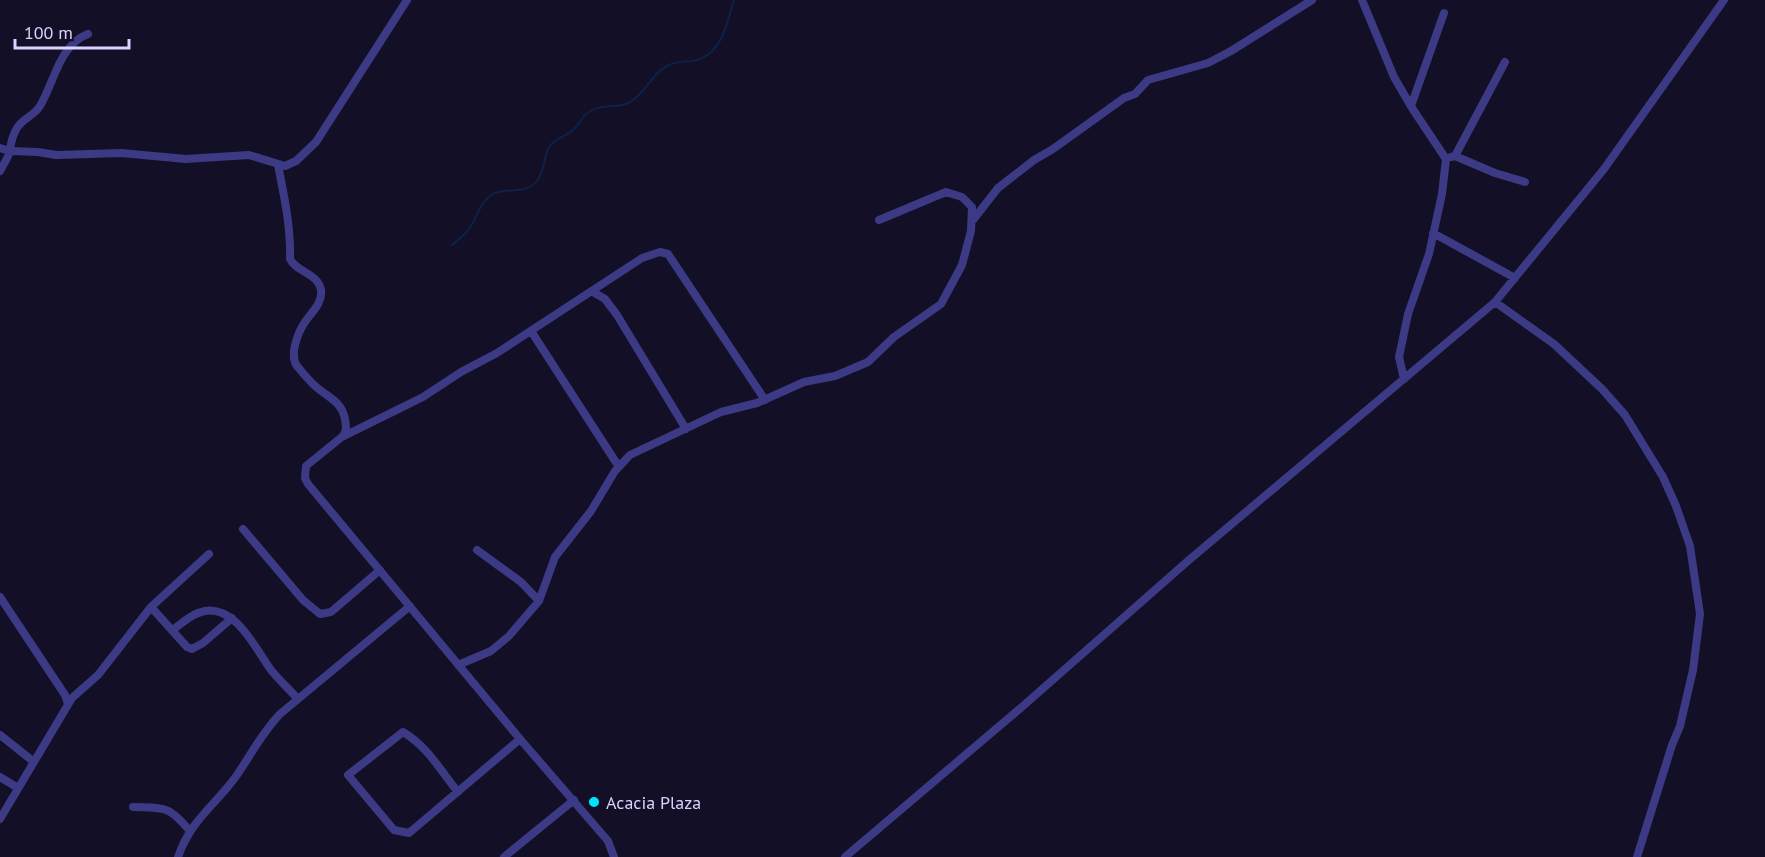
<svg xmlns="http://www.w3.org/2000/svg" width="1765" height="857" font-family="'PT Sans',sans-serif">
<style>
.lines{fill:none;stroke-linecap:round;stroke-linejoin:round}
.stream{stroke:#0c2248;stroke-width:2}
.minor{stroke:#3d3a85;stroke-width:8}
.poi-dot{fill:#00e5ff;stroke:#130f26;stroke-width:2}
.labels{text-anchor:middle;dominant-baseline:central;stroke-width:4.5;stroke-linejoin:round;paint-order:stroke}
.poi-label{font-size:18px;fill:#d9d4ff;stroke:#130f26;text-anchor:start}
</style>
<rect width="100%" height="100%" fill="#130f26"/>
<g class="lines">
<!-- stream -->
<path class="stream" d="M452,245C458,240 465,235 469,229C477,218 479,204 491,195C505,186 525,196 537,181C545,171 543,158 549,147C555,137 567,137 574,129C580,123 582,116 589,112C601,103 616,109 628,103C645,95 651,74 667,66C682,58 695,66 710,53C725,40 728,18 734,0"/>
<!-- minor -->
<path class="minor" d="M1362,0L1394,77L1412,108L1446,159L1442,194L1429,254L1408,314L1399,357L1404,379
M1411,106L1444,13
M0,148L10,151L38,152L56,155L121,153L186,159L249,155L285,166L296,161L316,142L407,0
M1455,156L1505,62
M1451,157L1455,156L1495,173L1525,182
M278,165C284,196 291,227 290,259C296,272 318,273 321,290C323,303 311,313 305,322C298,332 289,355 297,366C301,371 307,378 312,383C324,396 341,399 345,419C346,426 347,430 343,436L306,466L305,478L308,484L520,739L608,841L614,857
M0,171C3,165 9,157 10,150C11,142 12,136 17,128C23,118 34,116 40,106C54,83 59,45 88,34
M973,220L998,188L1034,160L1053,149L1124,98L1135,94L1148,80L1208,63L1231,51L1312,0
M1433,233L1515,278
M593,292L605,299L617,315L686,429
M1495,302L1554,344L1602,389L1625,415L1663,477L1676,506L1690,546L1700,614L1693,670L1680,726L1672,745L1637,857
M531,331L619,467
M344,436L423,397L461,372L497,353L642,258L660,252L668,254L765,400
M243,529L303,600L320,614L331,612L380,570
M477,550L521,582L539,601
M0,597L65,695L68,704
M151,607L187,647L192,649L203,643L232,618
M173,630C182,623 193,613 205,611C237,606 256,650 271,670C279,680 289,689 297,698
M458,665L491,651L509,636L539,601L555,557L591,511L615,471L630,455L721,412L757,403L804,382L835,376L868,362L894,337L941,304L962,265L971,231L972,207L962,197L946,192L879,220
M0,735L34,762
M0,777L18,788
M458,792C440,770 428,747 403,732L348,775L394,830L409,833L520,739
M133,807C165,808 168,805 190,831
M0,819L72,698L98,675L151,607L209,554
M178,857C191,819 216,805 237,775C252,753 261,734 280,714L410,606
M504,857L574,800
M845,857L1023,706L1189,560L1495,302L1604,169L1724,0"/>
</g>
<!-- markers -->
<circle class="poi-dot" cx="594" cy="802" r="6"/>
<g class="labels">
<!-- poi labels -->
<g class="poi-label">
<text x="606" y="802">Acacia Plaza</text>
</g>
</g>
<!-- scale -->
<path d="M15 39v9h114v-9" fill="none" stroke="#d9d4ff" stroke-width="3"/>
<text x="24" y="39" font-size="18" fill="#d9d4ff" stroke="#130f26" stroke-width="4.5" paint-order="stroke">100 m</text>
</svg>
